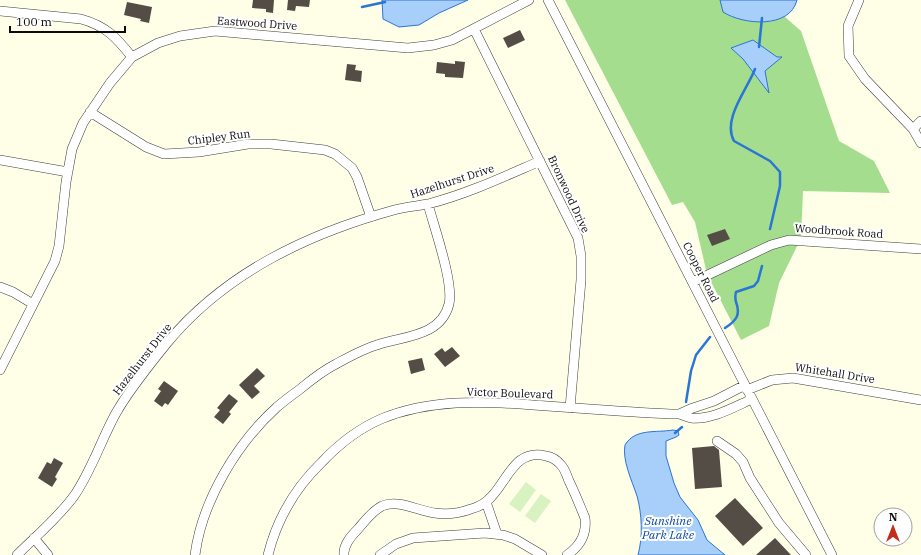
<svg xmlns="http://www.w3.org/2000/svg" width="921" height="555" font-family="'IBM Plex Serif',serif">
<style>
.forest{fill:#a4dd8e}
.pitch{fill:#d9f2c2}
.water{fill:#a8cefa;stroke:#2b75d5}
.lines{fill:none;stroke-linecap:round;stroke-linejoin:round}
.stream{stroke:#2b75d5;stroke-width:2.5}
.building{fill:#534d46}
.minor-casing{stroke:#3d3d3d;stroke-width:10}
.minor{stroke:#fff;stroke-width:9}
.labels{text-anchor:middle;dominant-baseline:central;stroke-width:4;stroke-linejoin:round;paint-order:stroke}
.street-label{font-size:11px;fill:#0a0a0a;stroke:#fff}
.water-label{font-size:12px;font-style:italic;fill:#0e48a2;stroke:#fff}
</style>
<rect width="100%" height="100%" fill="#fffee7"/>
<!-- forest -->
<path class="forest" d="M565,0H795L785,17L801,31L839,141L874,161L890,193L803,191L801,238L779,283L769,326L741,340L707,274L695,222L683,202L672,205Z"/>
<!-- pitch -->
<path class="pitch" d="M526,482L536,490L520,512L509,504Z
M541,494L551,501L535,523L525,516Z"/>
<!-- water -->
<path class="water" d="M382,0H468L439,13L419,25L399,27L383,19Z
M720,0H797C790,29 743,25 723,12Z
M753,40L777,57H782L765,71L769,93L743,59L731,48Z
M673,430L678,431L679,435L676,437L666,441V456L674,483L680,497L698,520L707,540L725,555H638C643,537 642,514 637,496C632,481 622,460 625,445C635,428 656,433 673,430Z"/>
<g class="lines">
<!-- stream -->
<path class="stream" d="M362,7L385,2
M759,47L762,18
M755,69C747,90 722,119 734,141L770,161L780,172V186L770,229
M725,328C736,321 741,315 736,302C735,298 735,296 736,292L754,286L758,281L762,266
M686,402L691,371L696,355L710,337
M675,433L682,427"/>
</g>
<!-- building -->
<path class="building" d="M253,0H274L273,13L266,12V9L252,8Z
M288,0H310L309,7L296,6L295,11L287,10Z
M127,2L152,7L149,23L140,21L141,19L124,15Z
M520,30L525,40L508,48L503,38Z
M455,61L465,62L463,78L445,77V74L436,73L437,62L455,64Z
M347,64L356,65L355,70L362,71L361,82L345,80Z
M725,229L730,239L712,246L707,235Z
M452,347L460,356L445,367L434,354L442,348L445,352Z
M422,358L425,370L411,374L408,361Z
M257,368L265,376L254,386L260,392L252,399L239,385Z
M164,381L178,391L168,405L165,403L162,407L154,401L161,391L158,389Z
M229,394L238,401L229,412L231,414L223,424L214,417L220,410L217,408Z
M714,446L719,450L722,487L695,489L692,448Z
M54,458L63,463L55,477L57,479L52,487L38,478L47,462L51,464Z
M735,498L763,528L743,546L715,516Z
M775,538L791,555H756Z"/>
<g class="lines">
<defs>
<path id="minor" d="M548,0L832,555
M859,0L848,26L849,56L865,79L913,129L921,143
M0,11L81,19C106,26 116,37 132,57
M474,29L578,238L581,256V280L570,408
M90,112L146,147L164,154L199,152L248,144H271L325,150L335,154L352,168L357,177L371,217
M913,129L921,121
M0,160L68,172
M693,282L771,245L789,240L921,249
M0,287L13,292L33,304
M0,370L55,261L59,246L66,182L72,149L83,123L110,83L132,57L158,43L180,36L215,31L408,48L434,45L452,40L529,0
M745,385L714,401L690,409L679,414C683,415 687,417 691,418C712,420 734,407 752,399
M747,390L772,380L793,378L921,400
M717,441L736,454L743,462L750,478L779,523L806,555
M486,502L497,534
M34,538L48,555
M17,555C36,536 58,518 74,496C92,470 101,440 116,413C129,390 150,364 167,343C225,273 307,234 394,210C405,207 417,206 428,204C467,194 503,177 540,161
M195,555C202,501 237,443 277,407C284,401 292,395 299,390C311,380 322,371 336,364C349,357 363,349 377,345C403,336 441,337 449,304C454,283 434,227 428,204
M268,555C277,519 296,487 322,462C339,444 358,429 381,419C429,399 482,401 533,405C561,407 590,409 618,411C638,412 658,414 679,414
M344,555C343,545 351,536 358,529C365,521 372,511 382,506C399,499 418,511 435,513C447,515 460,513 471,509C479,507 487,502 492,496C508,479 516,448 546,456C552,457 557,460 561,465C565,469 567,476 569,481C575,493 580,506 585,518C587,534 580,546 567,555
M380,555L396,544L413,538L485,533L503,535L515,539L542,555"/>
</defs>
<!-- minor casing -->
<use href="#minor" class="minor-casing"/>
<!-- minor -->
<use href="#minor" class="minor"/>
</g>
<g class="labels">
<!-- street labels -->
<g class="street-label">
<text transform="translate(257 23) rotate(4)">Eastwood Drive</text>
<text transform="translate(219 137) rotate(-7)">Chipley Run</text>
<text transform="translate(452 181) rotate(-18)">Hazelhurst Drive</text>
<text transform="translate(569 194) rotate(65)">Bronwood Drive</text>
<text transform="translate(839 231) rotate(4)">Woodbrook Road</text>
<text transform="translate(701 272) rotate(63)">Cooper Road</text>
<text transform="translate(142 359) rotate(-52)">Hazelhurst Drive</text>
<text transform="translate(835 373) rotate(9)">Whitehall Drive</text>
<text transform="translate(510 393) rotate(2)">Victor Boulevard</text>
</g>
<!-- water labels -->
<g class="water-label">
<text x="668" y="520">Sunshine<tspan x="668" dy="14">Park Lake</tspan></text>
</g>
</g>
<!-- north arrow -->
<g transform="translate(893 527)"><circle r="19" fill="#ffffff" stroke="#9d9d9d"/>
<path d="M0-3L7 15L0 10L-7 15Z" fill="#c12f1b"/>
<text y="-6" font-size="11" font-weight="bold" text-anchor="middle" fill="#0a0a0a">N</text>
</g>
<!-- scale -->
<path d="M10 26v6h115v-6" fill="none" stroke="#0a0a0a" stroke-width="2"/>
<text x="16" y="26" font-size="12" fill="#0a0a0a" stroke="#ffffff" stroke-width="3" paint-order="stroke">100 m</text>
</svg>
